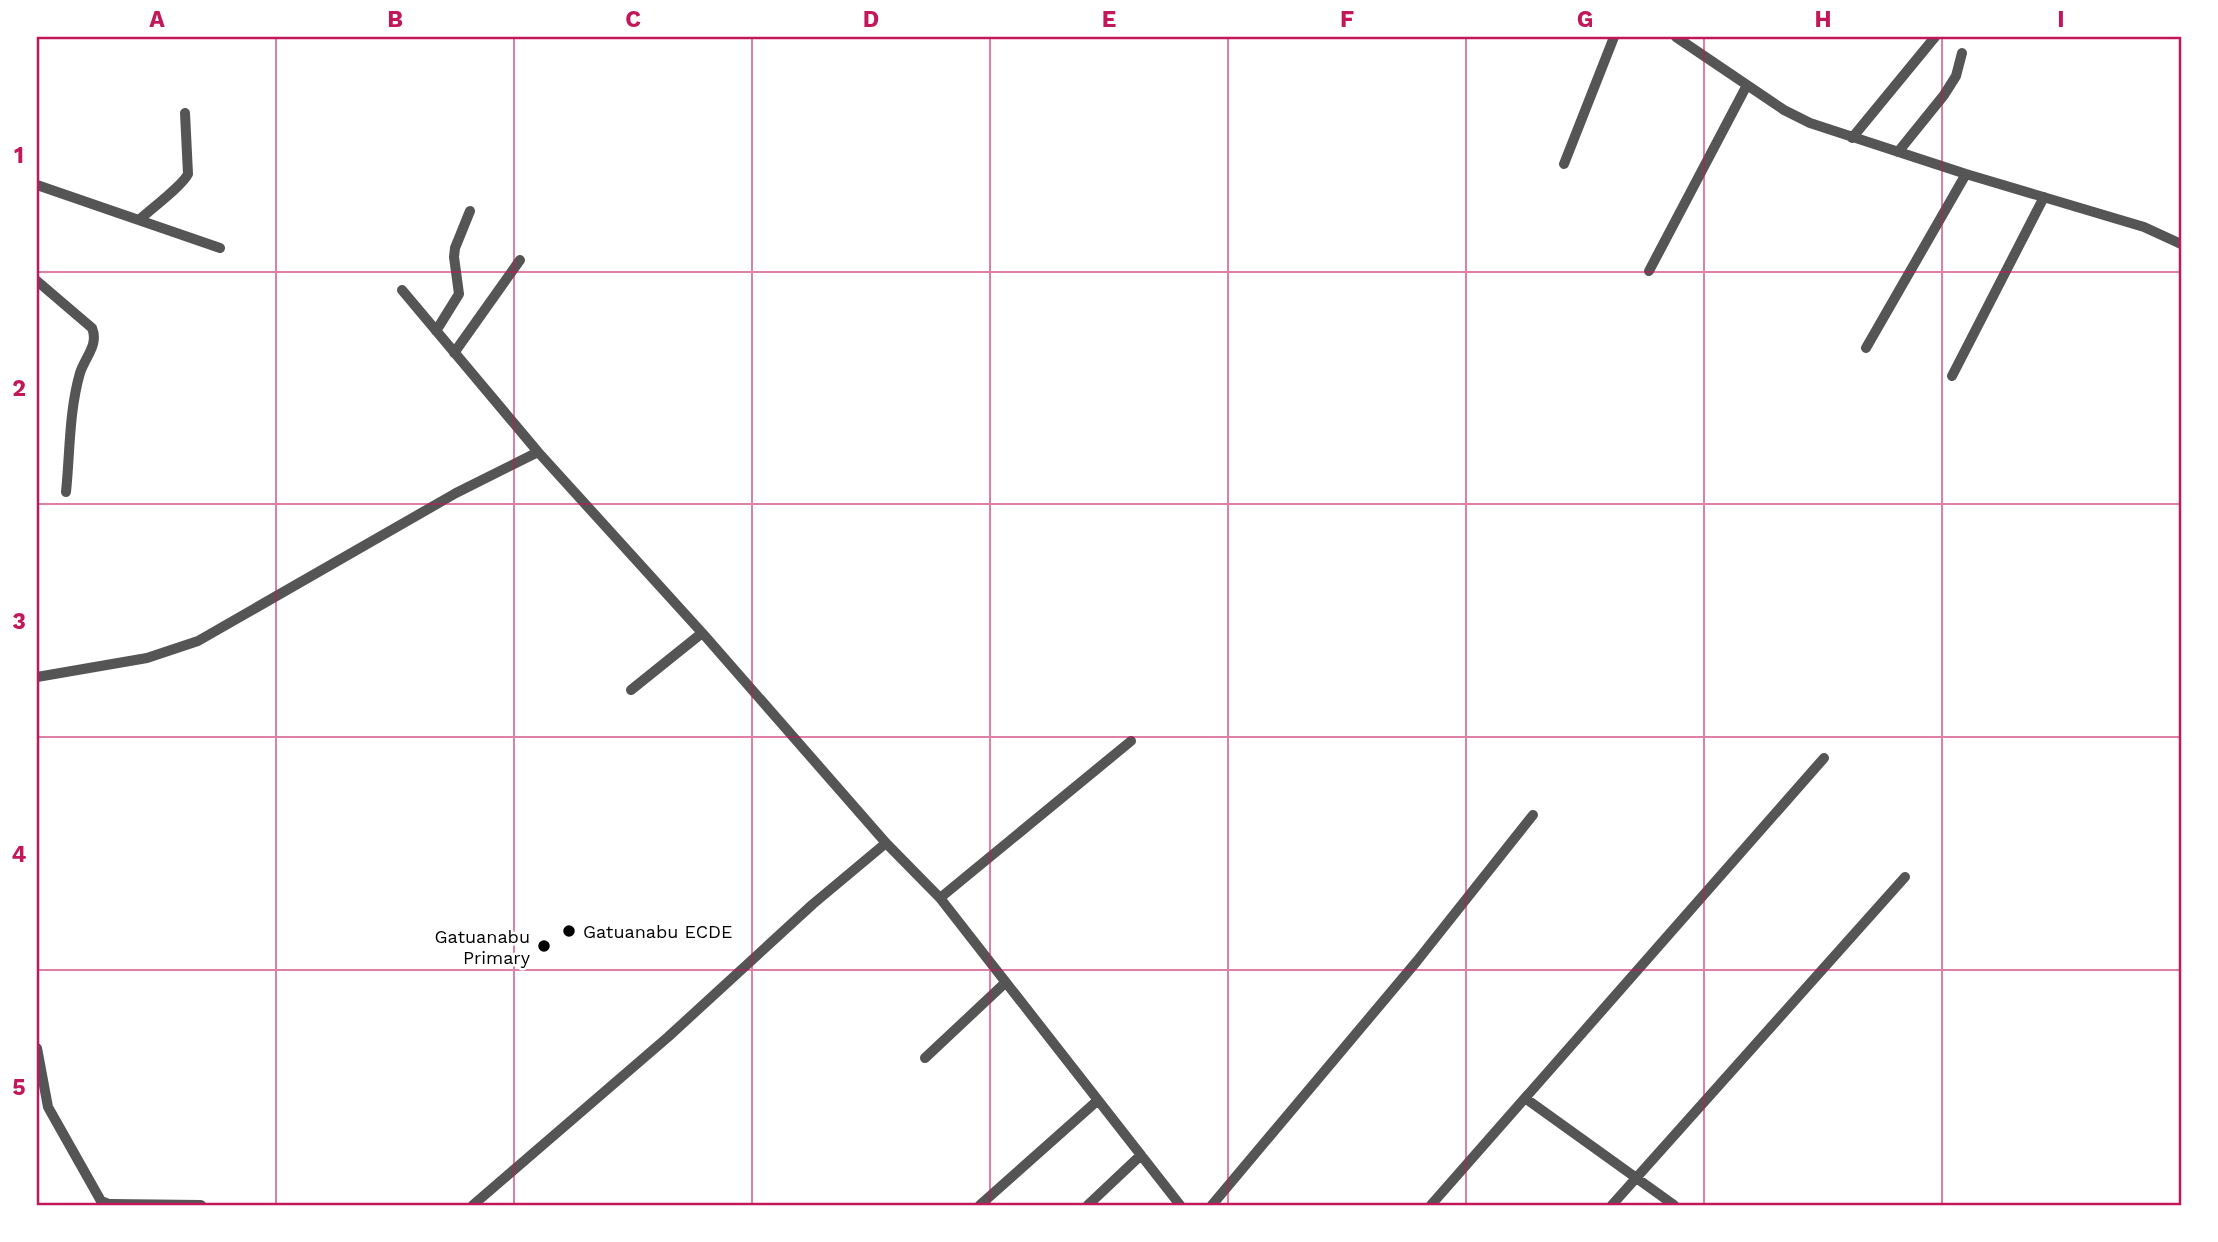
<svg xmlns="http://www.w3.org/2000/svg" width="2218" height="1242" font-family="'Work Sans',sans-serif">
<style>
.lines{fill:none;stroke-linecap:round;stroke-linejoin:round}
.street{stroke:#555;stroke-width:10}
.grid{fill:none;stroke:#c2185b;stroke-width:2;stroke-opacity:0.55}
.poi-dot{fill:#000;stroke:#fff;stroke-width:2.5}
.labels{text-anchor:middle;dominant-baseline:central;stroke-width:5;stroke-linejoin:round;paint-order:stroke}
.poi-label{font-size:18px;fill:#000;stroke:#fff;text-anchor:start}
.neatline{fill:none;stroke:#c2185b;stroke-width:2.5}
.grid-label{font-size:23px;text-anchor:middle;font-weight:bold;fill:#c2185b}
</style>
<rect width="100%" height="100%" fill="#fff"/>
<g class="lines">
<!-- street -->
<path class="street" d="M1676,37L1784,110L1810,123L1966,174L2144,227L2181,244
M1852,138L1935,37
M1898,152L1944,95L1956,76L1962,53
M1564,164L1614,37
M37,185L220,248
M139,220C151,209 183,185 188,174L185,113
M1649,271L1747,85
M37,281L92,328C99,345 85,357 80,373C69,411 70,453 66,492
M402,290L538,452L705,636L886,843L940,898L1180,1205
M436,331L459,294L454,257L455,248L470,211
M1866,348L1966,174
M454,353L520,260
M1952,376L2044,197
M37,677L147,658L198,641L456,493L538,452
M631,690L702,633
M940,898L1131,741
M37,1048L48,1107L101,1201L111,1205
M925,1058L1005,983
M1525,1098L1674,1205
M110,1204L201,1205
M473,1205L668,1037L813,904L886,843
M980,1205L1097,1101
M1088,1205L1141,1155
M1212,1205L1417,961L1533,815
M1431,1205L1824,758
M1612,1205L1905,877"/>
</g>
<!-- grid -->
<path class="grid" d="M276,37V1205M514,37V1205M752,37V1205M990,37V1205M1228,37V1205M1466,37V1205M1704,37V1205M1942,37V1205M37,272H2181M37,504H2181M37,737H2181M37,970H2181"/>
<!-- markers -->
<g class="poi-dot">
<circle cx="569" cy="931" r="7"/>
<circle cx="544" cy="946" r="7"/>
</g>
<g class="labels">
<!-- poi labels -->
<g class="poi-label">
<text x="583" y="931">Gatuanabu ECDE</text>
<text x="530" y="936" text-anchor="end">Gatuanabu<tspan x="530" dy="21">Primary</tspan></text>
</g>
</g>
<!-- border -->
<rect width="2218" height="1242" fill="none" stroke="#ffffff" stroke-width="77"/>
<rect x="38" y="38" width="2142" height="1166" class="neatline"/>
<g class="grid-label">
<text x="157" y="27">A</text>
<text x="395" y="27">B</text>
<text x="633" y="27">C</text>
<text x="871" y="27">D</text>
<text x="1109" y="27">E</text>
<text x="1347" y="27">F</text>
<text x="1585" y="27">G</text>
<text x="1823" y="27">H</text>
<text x="2061" y="27">I</text>
<text x="19" y="163">1</text>
<text x="19" y="396">2</text>
<text x="19" y="629">3</text>
<text x="19" y="862">4</text>
<text x="19" y="1095">5</text>
</g>
</svg>
